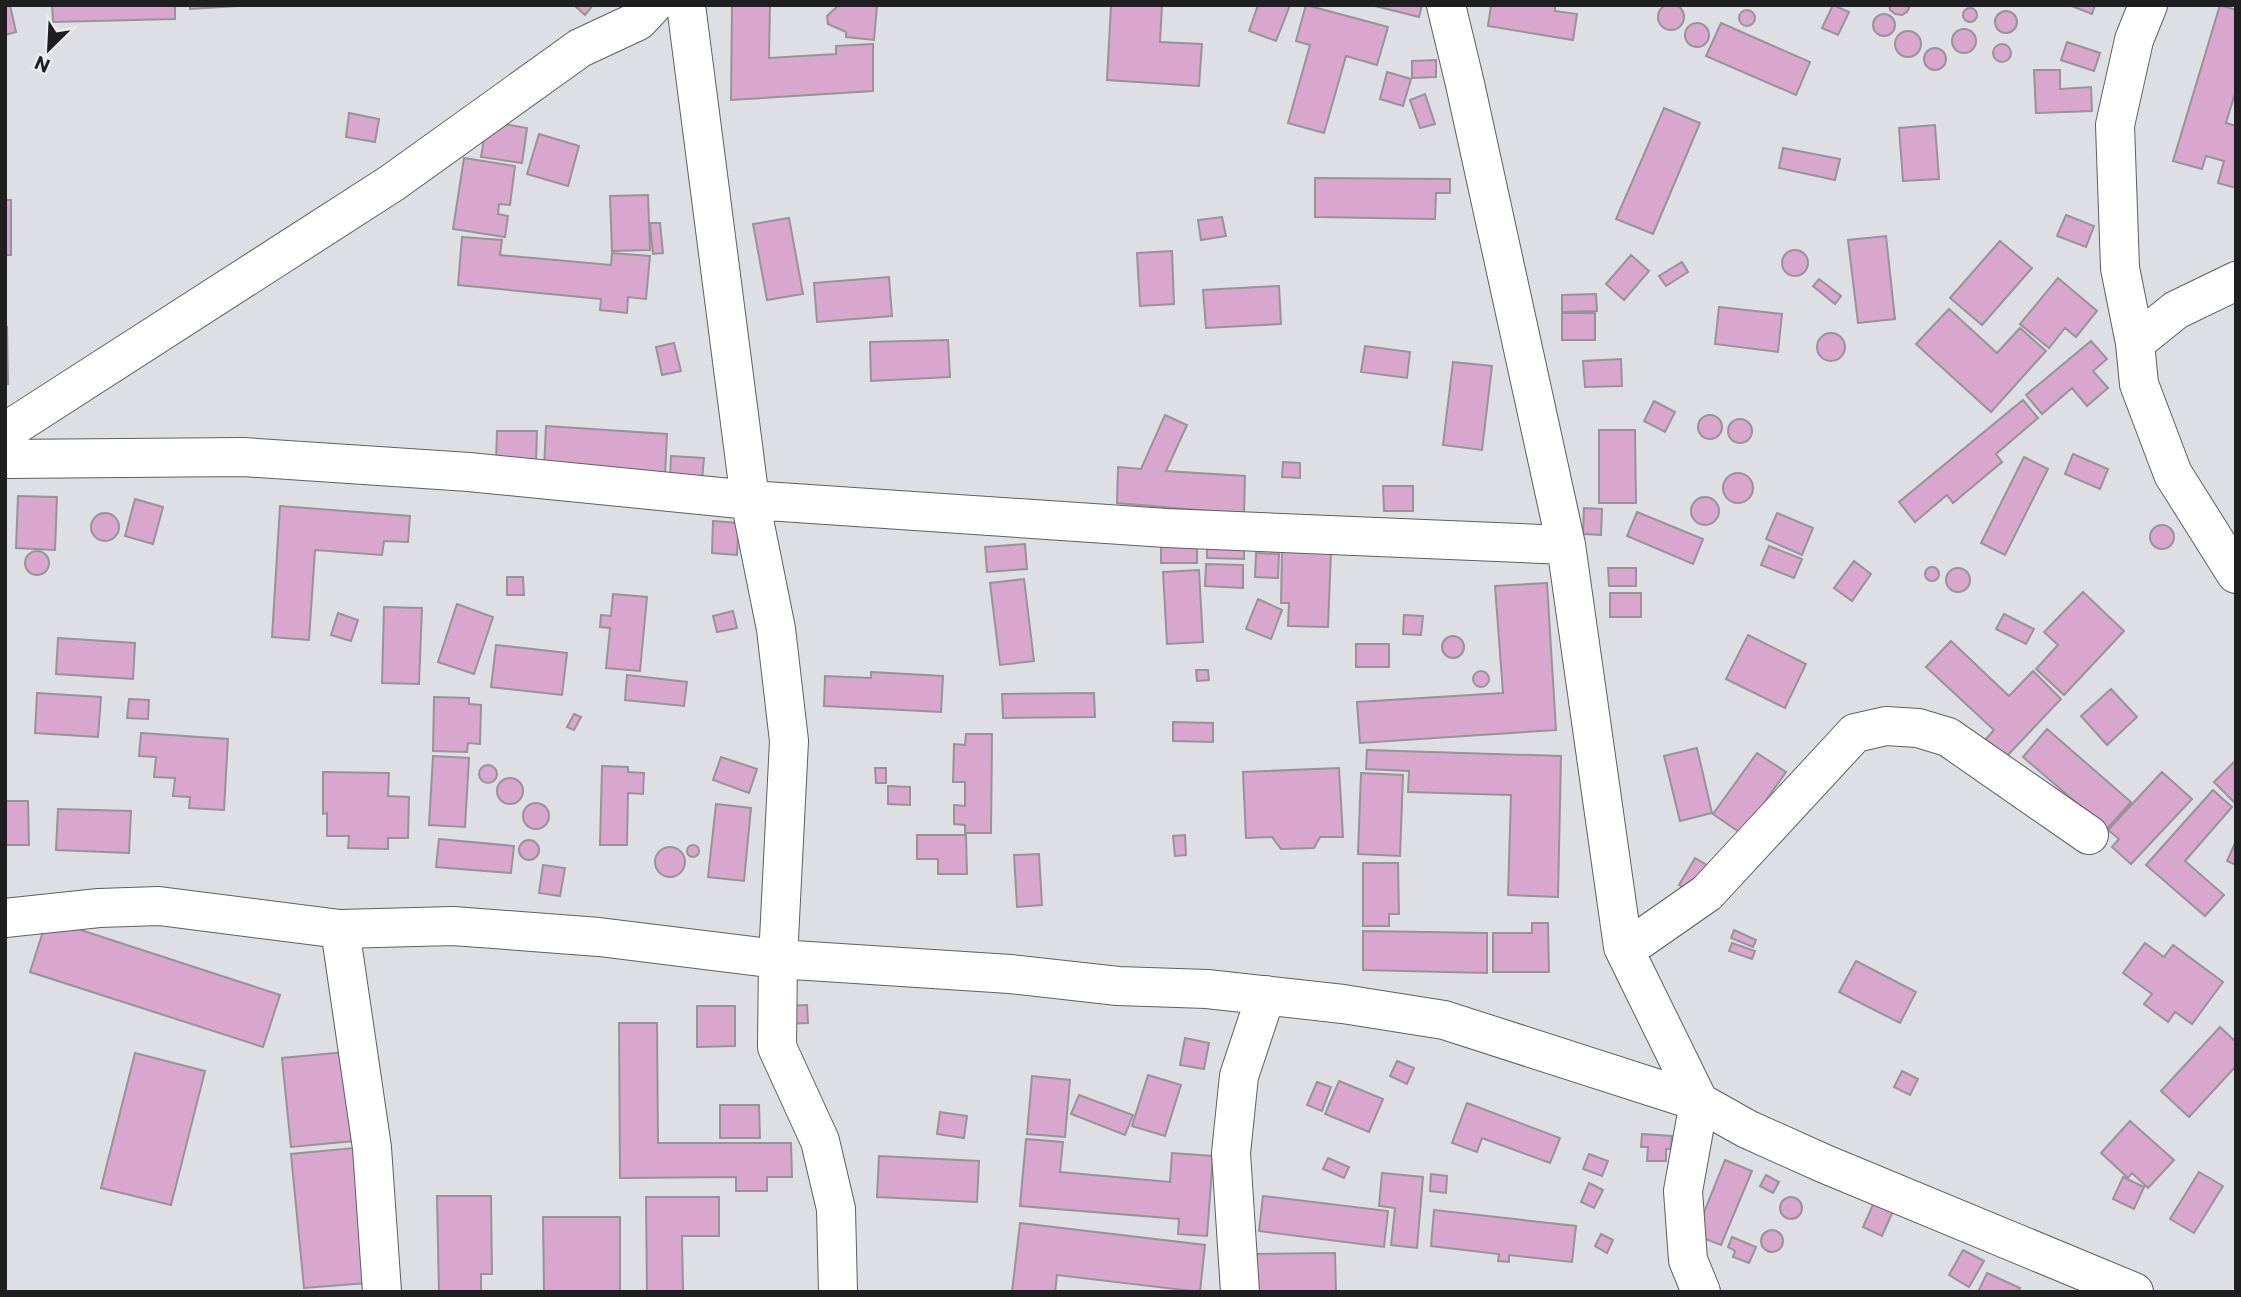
<svg xmlns="http://www.w3.org/2000/svg" width="2241" height="1297" font-family="Commissioner,sans-serif">
<style>
.building{fill:#d9a7cd;stroke:#979396;stroke-width:2}
.lines{fill:none;stroke-linecap:round;stroke-linejoin:round}
.street-casing{stroke:#5e5f63;stroke-width:40}
.street{stroke:#fff;stroke-width:38}
</style>
<rect width="100%" height="100%" fill="#dedfe4"/>
<!-- building -->
<path class="building" d="M1658 17a13 13 0 1 1 26 0a13 13 0 1 1-26 0Z
M10,5L16,32L5,35V6Z
M52,5H175V19L53,22Z
M190,5H254L190,9Z
M574,5H593L585,15Z
M732,5H770L769,58L836,54V46L873,44V91L731,100Z
M839,5H877L874,40L846,37V32L828,24L827,16Z
M1111,5H1162L1160,42L1202,44L1199,86L1107,80Z
M1258,5H1290L1276,41L1249,31Z
M1306,5L1388,27L1377,65L1346,56L1324,133L1288,123L1310,45L1296,41Z
M1371,5H1422L1419,17Z
M1491,5H1555V11L1577,14L1573,40L1488,26Z
M1833,5L1849,12L1838,35L1822,28Z
M1889,5H1909L1910,6L1907,12L1902,15L1895,14L1890,10Z
M2069,5H2095L2092,14Z
M2220,5L2236,10V90L2226,123L2236,126V188L2218,183L2224,161L2206,156L2202,169L2173,161Z
M1963 15a7 7 0 1 1 14 0a7 7 0 1 1-14 0Z
M1739 18a8 8 0 1 1 16 0a8 8 0 1 1-16 0Z
M1995 22a11 11 0 1 1 22 0a11 11 0 1 1-22 0Z
M1873 25a11 11 0 1 1 22 0a11 11 0 1 1-22 0Z
M1721,23L1810,62L1796,95L1706,56Z
M1685 35a12 12 0 1 1 24 0a12 12 0 1 1-24 0Z
M1952 41a12 12 0 1 1 24 0a12 12 0 1 1-24 0Z
M1895 44a13 13 0 1 1 26 0a13 13 0 1 1-26 0Z
M2067,42L2100,53L2094,71L2061,60Z
M1993 53a9 9 0 1 1 18 0a9 9 0 1 1-18 0Z
M1924 59a11 11 0 1 1 22 0a11 11 0 1 1-22 0Z
M1436,60V77L1412,78V61Z
M2034,70H2060V89L2091,87L2092,111L2036,113Z
M1387,72L1411,79L1403,106L1380,99Z
M1425,94L1435,124L1420,128L1410,100Z
M1664,108L1700,123L1653,234L1616,219Z
M349,113L379,119L375,142L346,137Z
M487,121L527,128L522,163L481,157Z
M1935,125L1939,179L1903,181L1899,128Z
M539,134L579,146L568,186L527,174Z
M1783,148L1840,159L1835,180L1779,168Z
M464,158L515,166L510,205L499,204L498,214L508,216L505,237L453,229Z
M1315,178L1450,179V193H1436L1435,219L1315,217Z
M648,195L650,250L612,251L610,196Z
M5,200H11V255H5Z
M2066,215L2094,226L2086,247L2057,236Z
M1222,217L1226,236L1201,240L1198,220Z
M789,218L803,294L767,300L753,224Z
M650,223H660L663,253L653,254Z
M1886,236L1895,319L1858,323L1848,240Z
M462,237L502,240L500,255L611,265L612,253L650,256L646,299L628,297L627,313L600,310L601,299L458,285Z
M2000,241L2032,268L1982,325L1950,298Z
M1782 263a13 13 0 1 1 26 0a13 13 0 1 1-26 0Z
M1172,251L1174,304L1140,306L1137,253Z
M1631,255L1649,271L1624,300L1606,284Z
M1682,262L1688,272L1666,286L1659,276Z
M889,277L892,316L817,322L814,283Z
M2058,278L2097,311L2076,337L2065,328L2049,348L2020,324Z
M1819,279L1841,296L1835,304L1813,286Z
M1279,286L1281,324L1206,328L1203,290Z
M1596,294L1597,311L1562,312V295Z
M1719,307L1782,314L1778,352L1715,344Z
M1949,309L1997,353L2020,328L2046,351L1991,412L1916,344Z
M1562,313H1595V340H1562Z
M5,327H7L8,384H5Z
M1817 347a14 14 0 1 1 28 0a14 14 0 1 1-28 0Z
M948,340L950,377L871,381L870,342Z
M2091,341L2107,359L2093,371L2108,388L2087,406L2072,388L2042,414L2026,395Z
M674,343L681,371L662,375L656,347Z
M1365,346L1410,352L1407,378L1361,372Z
M1621,359L1622,386L1585,387L1583,361Z
M1453,362L1492,366L1482,450L1443,445Z
M2023,400L2038,418L1996,454L2002,462L1953,503L1947,495L1915,522L1899,502Z
M1654,401L1675,412L1665,432L1644,421Z
M1165,415L1187,425L1166,471L1245,476L1244,514L1117,503L1118,467L1141,469Z
M1698 427a12 12 0 1 1 24 0a12 12 0 1 1-24 0Z
M1728 431a12 12 0 1 1 24 0a12 12 0 1 1-24 0Z
M546,426L667,434L665,476L544,468Z
M1599,430H1635L1636,503H1599Z
M497,431H537L536,463L496,462Z
M2073,454L2108,469L2100,489L2065,474Z
M671,456L704,458L702,480L670,477Z
M2024,457L2048,469L2005,555L1981,543Z
M1283,462L1300,463V478L1282,477Z
M1723 488a15 15 0 1 1 30 0a15 15 0 1 1-30 0Z
M1383,486H1413V511H1384Z
M18,496L57,497L55,550L16,548Z
M1691 511a14 14 0 1 1 28 0a14 14 0 1 1-28 0Z
M135,499L163,507L153,544L125,536Z
M280,506L410,516L408,542L384,541L382,555L315,550L309,640L272,637Z
M1584,508L1602,509L1601,535L1583,534Z
M1637,512L1703,539L1693,564L1627,536Z
M1777,513L1813,528L1802,555L1766,539Z
M91 527a14 14 0 1 1 28 0a14 14 0 1 1-28 0Z
M713,521L739,523L737,555L712,553Z
M2150 537a12 12 0 1 1 24 0a12 12 0 1 1-24 0Z
M1025,544L1027,569L987,572L985,547Z
M1161,546H1197V563H1161Z
M1769,546L1802,559L1794,578L1761,565Z
M1207,548L1244,549V559L1207,558Z
M1282,550L1331,551L1328,627L1288,626L1289,603H1281Z
M25 563a12 12 0 1 1 24 0a12 12 0 1 1-24 0Z
M1256,553L1279,554L1278,578L1255,577Z
M1854,561L1871,574L1852,601L1834,588Z
M1206,564L1243,565V588L1205,586Z
M1925 574a7 7 0 1 1 14 0a7 7 0 1 1-14 0Z
M1608,568H1636V586H1609Z
M1946 580a12 12 0 1 1 24 0a12 12 0 1 1-24 0Z
M1199,570L1203,642L1167,644L1163,572Z
M507,577H523L524,595H507Z
M1024,579L1034,661L1000,665L990,583Z
M1547,583L1556,730L1360,743L1357,702L1503,693L1495,586Z
M2083,592L2124,631L2064,695L2036,669L2058,645L2044,632Z
M1610,593H1641V617H1610Z
M613,594L647,597L640,671L606,668L610,628L600,627L601,615L611,616Z
M1258,599L1282,610L1271,639L1246,629Z
M457,604L493,617L474,674L438,662Z
M384,607L422,608L419,684L382,683Z
M733,611L737,628L717,632L713,616Z
M338,613L358,620L351,641L331,635Z
M2004,614L2034,629L2026,644L1996,629Z
M1404,615L1423,616L1421,635L1403,634Z
M1748,635L1806,664L1785,708L1726,679Z
M1442 647a11 11 0 1 1 22 0a11 11 0 1 1-22 0Z
M58,638L135,643L133,679L56,674Z
M1951,641L2009,696L2033,671L2061,699L2005,758L1985,740L1994,730L1926,667Z
M1356,644H1389V667H1356Z
M496,645L567,653L562,695L491,687Z
M1196,670H1208L1209,680L1197,681Z
M1473 679a8 8 0 1 1 16 0a8 8 0 1 1-16 0Z
M871,672L943,676L941,712L824,706L825,676L871,678Z
M627,675L687,682L684,706L625,700Z
M2111,689L2137,717L2107,745L2081,716Z
M37,693L101,697L98,737L35,733Z
M1094,693L1095,717L1003,718L1002,694Z
M434,697L469,698V704L481,705L480,744L468,743L467,752L433,751Z
M129,699L149,700L148,719L127,718Z
M574,714L581,717L574,730L567,727Z
M1173,722L1213,723V742L1173,741Z
M2047,729L2131,802L2107,829L2023,757Z
M141,733L228,739L224,810L189,808L190,797L173,796L175,778L154,777L156,757L139,756Z
M966,734H992L991,833H965V825L954,824V805L965,806V782H953L954,744L965,745Z
M1697,748L1712,813L1680,821L1664,756Z
M1367,750L1561,756L1558,897L1508,895L1511,795L1408,792L1409,771L1366,769Z
M1757,753L1786,772L1742,834L1713,814Z
M433,756L469,758L465,827L429,825Z
M721,757L757,769L749,793L713,780Z
M2236,760V804L2214,782Z
M479 774a9 9 0 1 1 18 0a9 9 0 1 1-18 0Z
M602,766L628,767V772L644,773L643,794L628,793L627,845H600Z
M875,768H886V783H876Z
M1339,768L1343,837H1320L1314,848L1281,849L1272,837L1246,838L1243,772Z
M323,772L389,773L388,796L409,797L408,838H388V849L348,848L349,836H327V813L323,814Z
M2162,772L2192,799L2131,864L2112,847L2119,839L2108,830Z
M1361,773L1403,775L1400,856L1358,854Z
M497 791a13 13 0 1 1 26 0a13 13 0 1 1-26 0Z
M888,786L910,787V805L888,804Z
M2213,790L2232,807L2185,861L2224,895L2205,916L2146,865Z
M5,801H28L29,845H5Z
M523 816a13 13 0 1 1 26 0a13 13 0 1 1-26 0Z
M716,804L751,808L744,881L708,877Z
M58,809L131,811L129,853L56,850Z
M917,835H966L967,874H938V859H917Z
M1185,835L1186,855L1175,856L1173,836Z
M439,839L514,846L511,873L436,867Z
M519 850a10 10 0 1 1 20 0a10 10 0 1 1-20 0Z
M2235,843H2236V865L2227,861Z
M687 851a6 6 0 1 1 12 0a6 6 0 1 1-12 0Z
M655 862a15 15 0 1 1 30 0a15 15 0 1 1-30 0Z
M1039,854L1042,905L1017,907L1014,855Z
M1695,858L1712,868L1696,895L1679,885Z
M1363,863H1398L1399,914H1389V926H1363Z
M543,865L565,868L560,896L539,893Z
M47,919L280,995L263,1047L30,972Z
M1532,923H1548L1549,972H1493V933H1532Z
M1734,930L1756,940L1753,947L1731,938Z
M1363,931L1487,933V973L1363,970Z
M1732,943L1755,951L1752,959L1729,951Z
M2145,943L2164,957L2173,945L2223,982L2192,1024L2175,1012L2168,1022L2144,1004L2152,994L2123,973Z
M1856,961L1916,992L1900,1023L1839,992Z
M807,1005L808,1023L783,1024L782,1006Z
M697,1006H735V1046L697,1047Z
M619,1023H657L658,1143H791L792,1177H767V1191H736V1177L620,1178Z
M2220,1027L2236,1042V1066L2189,1117L2161,1091Z
M1185,1038L1209,1043L1204,1069L1180,1065Z
M345,1052L354,1141L291,1147L282,1058Z
M135,1053L205,1071L171,1205L101,1188Z
M1397,1061L1414,1068L1407,1084L1390,1076Z
M1902,1071L1918,1079L1910,1095L1894,1087Z
M1148,1075L1181,1085L1165,1136L1132,1126Z
M1032,1076L1070,1080L1065,1137L1027,1134Z
M1339,1081L1383,1099L1369,1132L1325,1114Z
M1317,1082L1331,1087L1322,1111L1307,1105Z
M1079,1095L1133,1115L1125,1135L1071,1114Z
M1467,1103L1560,1138L1550,1163L1482,1138L1477,1152L1452,1143Z
M720,1105H759L760,1138H720Z
M940,1112L967,1116L964,1138L937,1134Z
M2130,1121L2174,1160L2148,1188L2132,1173L2128,1178L2101,1153Z
M1642,1134L1672,1136L1671,1149H1666V1161H1647L1648,1147H1641Z
M1026,1139L1063,1142L1060,1172L1170,1182L1172,1153L1213,1156L1207,1236L1178,1234L1179,1219L1020,1206Z
M354,1148L367,1283L304,1288L291,1154Z
M1589,1154L1608,1161L1602,1176L1583,1169Z
M879,1156L979,1161L977,1202L877,1197Z
M1328,1158L1349,1167L1344,1178L1323,1169Z
M1725,1160L1752,1171L1721,1245L1695,1235Z
M2199,1172L2223,1186L2194,1233L2170,1219Z
M1382,1173L1423,1177L1417,1248L1391,1245L1395,1208L1379,1206Z
M1431,1174L1447,1176L1446,1193L1430,1191Z
M1766,1175L1779,1182L1773,1193L1760,1186Z
M2123,1177L2144,1187L2134,1209L2113,1199Z
M1589,1183L1603,1190L1594,1208L1581,1202Z
M437,1196H491L492,1274H481V1292H439Z
M1263,1196L1388,1211L1384,1247L1259,1231Z
M1780 1208a11 11 0 1 1 22 0a11 11 0 1 1-22 0Z
M646,1197H719V1236H682L683,1292H647Z
M1875,1200L1894,1209L1882,1236L1863,1227Z
M1434,1210L1576,1226L1572,1262L1509,1255V1262L1498,1261L1499,1254L1431,1246Z
M543,1217H620V1292H544Z
M1020,1223L1205,1245L1200,1292L1057,1275L1055,1292H1012Z
M1761 1241a11 11 0 1 1 22 0a11 11 0 1 1-22 0Z
M1601,1234L1613,1240L1607,1253L1595,1246Z
M1732,1237L1756,1247L1749,1263L1733,1257L1735,1251L1728,1247Z
M1963,1250L1984,1261L1969,1287L1949,1275Z
M1335,1253L1336,1292H1255L1254,1254Z
M1987,1273L2020,1288L2018,1292H1978Z"/>
<g class="lines">
<defs>
<path id="street" d="M1446,5L1465,84L1566,545L1623,947L1699,1102L1683,1191L1688,1260L1701,1292
M2148,5L2134,40L2115,125L2120,268L2135,343L2139,384L2173,474L2236,574
M2135,343L2176,310L2236,281
M5,432L392,183L580,48L638,21L653,5
M5,459L243,457L469,472L750,500L686,5
M5,918L99,908L159,906L340,929L453,926L599,937L778,959L1010,974L1118,986L1207,989L1343,1004L1444,1020L1699,1102L1747,1129L1825,1164L2134,1292
M340,929L372,1148L382,1292
M1623,947L1641,939L1707,893L1855,733L1886,726L1918,728L1948,737L2089,835
M838,1292L836,1209L820,1141L777,1047L778,959L789,741L776,629L750,500L1166,528L1566,545
M1240,1292L1231,1153L1239,1076L1266,995"/>
</defs>
<!-- street casing -->
<use href="#street" class="street-casing"/>
<!-- street -->
<use href="#street" class="street"/>
</g>
<!-- border -->
<rect width="2241" height="1297" fill="none" stroke="#1f1f21" stroke-width="14"/>
<!-- north arrow -->
<g transform="translate(49 49) rotate(204)" stroke="#ebecf1" stroke-width="5" paint-order="stroke">
<path d="M0-5L12 26L0 18L-12 26Z" fill="#1f1f21"/>
<text y="-10" font-size="19" font-weight="bold" text-anchor="middle" fill="#1f1f21">N</text>
</g>
</svg>
